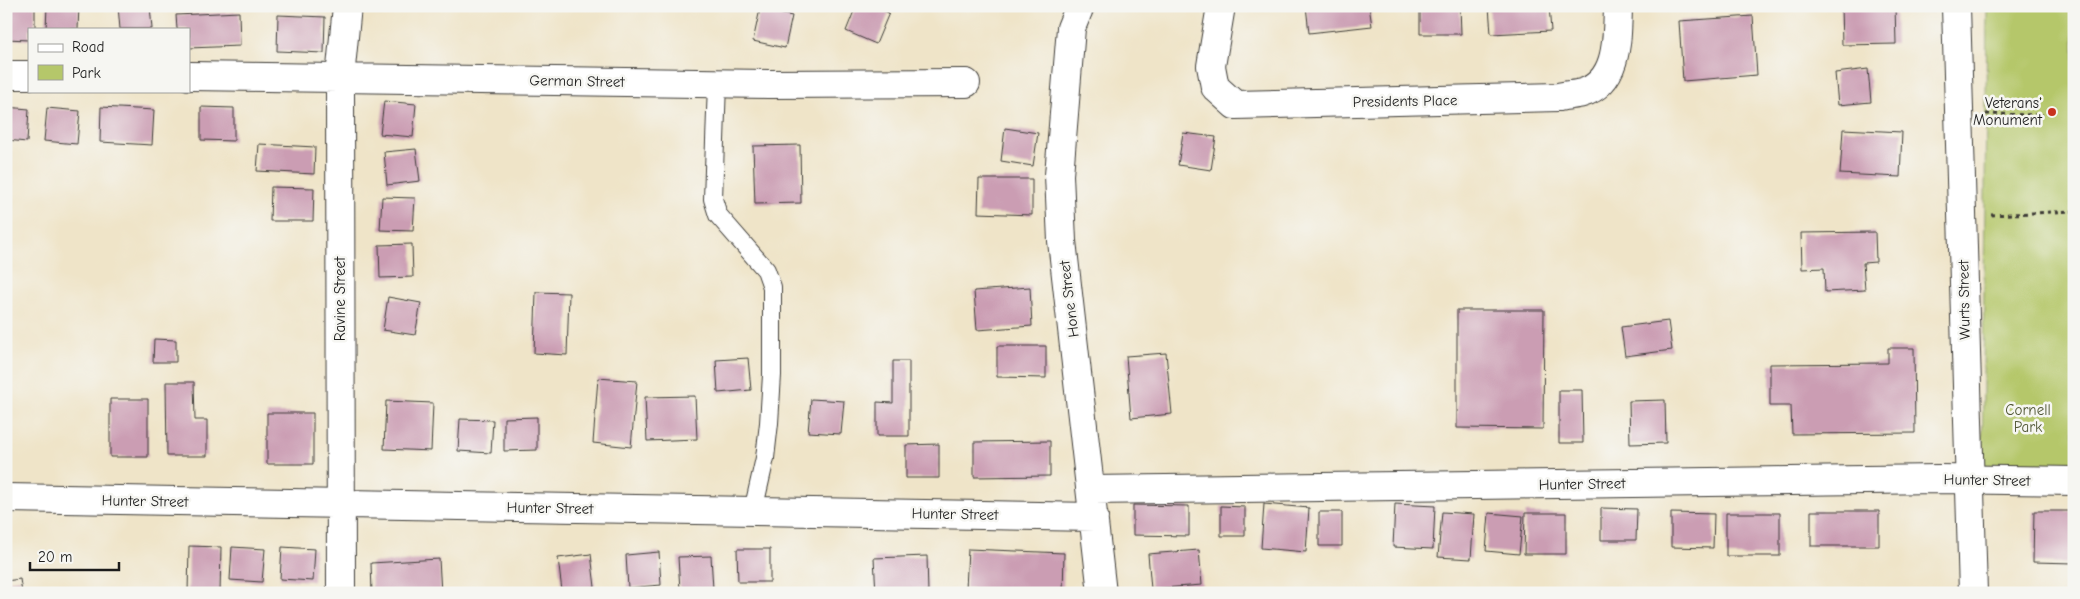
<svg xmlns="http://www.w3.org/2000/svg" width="2080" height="599" font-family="'Comic Neue',sans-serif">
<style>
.green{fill:#b5c76a;stroke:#687243}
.building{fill:#cb9db3}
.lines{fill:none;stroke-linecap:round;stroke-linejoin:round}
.lane-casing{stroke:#3c3a36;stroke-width:20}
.street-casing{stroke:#3c3a36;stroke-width:30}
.highway-casing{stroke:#3c3a36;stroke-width:30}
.path{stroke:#3c3a36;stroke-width:3;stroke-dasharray:4 4;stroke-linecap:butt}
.lane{stroke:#fff;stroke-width:18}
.street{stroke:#fff;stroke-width:28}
.highway{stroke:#fff;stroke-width:28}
.poi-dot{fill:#c8321e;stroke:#f6f6f2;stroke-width:2}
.labels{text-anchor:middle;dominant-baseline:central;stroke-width:5;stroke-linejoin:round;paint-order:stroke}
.street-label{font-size:15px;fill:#1c1c1c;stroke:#f6f6f2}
.poi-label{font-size:15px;fill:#1c1c1c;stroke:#f6f6f2;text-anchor:end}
.park-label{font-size:15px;fill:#525837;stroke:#f6f6f2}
</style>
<rect width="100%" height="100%" fill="#f6f6f2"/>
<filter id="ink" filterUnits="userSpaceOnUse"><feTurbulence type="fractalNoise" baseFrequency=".02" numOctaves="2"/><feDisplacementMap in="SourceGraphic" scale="10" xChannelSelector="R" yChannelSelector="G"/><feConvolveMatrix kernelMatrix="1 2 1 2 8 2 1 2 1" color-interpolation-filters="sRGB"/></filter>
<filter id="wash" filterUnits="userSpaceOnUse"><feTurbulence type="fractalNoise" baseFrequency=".0096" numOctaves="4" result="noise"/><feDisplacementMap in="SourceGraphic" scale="20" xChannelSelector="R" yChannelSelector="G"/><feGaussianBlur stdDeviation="1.12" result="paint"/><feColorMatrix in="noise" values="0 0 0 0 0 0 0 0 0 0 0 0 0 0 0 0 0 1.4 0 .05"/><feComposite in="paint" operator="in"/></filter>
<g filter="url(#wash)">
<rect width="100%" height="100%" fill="#efe4c8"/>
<!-- green -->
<path class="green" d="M1987,6H2074V468L1982,474Z"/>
<g id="blocks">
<!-- building -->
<path class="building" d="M6,6H35V29H29V40L6,39Z
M47,6H79L78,29H46Z
M118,6H150L152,29H120Z
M856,6H872L889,13L876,44L846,31Z
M1306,6H1369L1372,26L1309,33Z
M1420,6H1460L1461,34H1420Z
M1489,6H1549L1551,31L1491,34Z
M1841,6H1895L1896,44L1842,45Z
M760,9L792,16L785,48L753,41Z
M239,12L240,46L189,48V29H177L176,15Z
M278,15L325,17L324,53L277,51Z
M1753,16L1757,75L1683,81L1679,21Z
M1868,69L1871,102L1838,105L1835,73Z
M384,101L416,104L413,137L380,134Z
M6,107L29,109L27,142L6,140Z
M101,107L154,110L152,145L100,142Z
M201,107L234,108V141L201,140Z
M47,108L80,111L77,144L44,141Z
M1005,128L1038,133L1033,166L1001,161Z
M1843,129L1902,132L1900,177L1840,174Z
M1183,133L1216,137L1211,170L1178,165Z
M259,144L315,147L314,174L257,171Z
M800,145L801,203L755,204L753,146Z
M416,149L420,181L387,185L384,152Z
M979,179H1032V215L978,213Z
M271,187L314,188L313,221H270Z
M382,197L415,198L413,231L380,230Z
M1875,232L1876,262L1863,263L1865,290L1825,292L1824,268L1802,269L1801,233Z
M412,244L413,277L380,278L379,245Z
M1030,287L1032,326L977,330L974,291Z
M536,292L569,293L567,355L534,353Z
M388,297L421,303L415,335L383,330Z
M1457,310H1544L1543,429L1457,428Z
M1668,321L1672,350L1625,356L1621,327Z
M154,339L176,340V362H153Z
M997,346H1046V378L997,377Z
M1888,348H1914L1915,433L1792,434L1791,406H1770V364L1888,363Z
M1166,353L1172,414L1131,418L1126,356Z
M748,358L751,390L718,393L716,360Z
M893,361H909V436H877V402L893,403Z
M598,378L637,381L631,447L593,443Z
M166,382H194L195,420H207V456H167Z
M1559,390H1582L1583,443H1559Z
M695,396L697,439L647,441L645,397Z
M110,399H148V457H110Z
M811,399L844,401L841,434L808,432Z
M1665,400L1666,443L1630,444L1629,401Z
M386,401L433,403L431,451L384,449Z
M267,413H313V464H267Z
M537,417V450L504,451V418Z
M460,419L493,420L491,453L458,451Z
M1050,441V476L974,477V442Z
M939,444V478H906V445Z
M1264,504L1309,508L1306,552L1261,548Z
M1395,504L1435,506L1433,549L1393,547Z
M1133,505L1189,506V536L1133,535Z
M1221,506L1245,507V536H1221Z
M1601,508L1637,509L1636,540H1601Z
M1811,511H1879V546H1811Z
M2034,511H2074V563L2033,562Z
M1319,512H1342V546H1319Z
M1442,512L1474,514L1471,559L1438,557Z
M1489,513L1523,516L1519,554L1486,551Z
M1525,513H1566V554H1524Z
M1671,513L1714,514L1713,548L1671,547Z
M1726,513H1780V556H1726Z
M189,546L221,547L220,593H188Z
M232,547L265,549L262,582L230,580Z
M282,547L315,549L313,581L280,579Z
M737,549H770V582H738Z
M968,549L1064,553L1063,593L966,589Z
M1199,550L1202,585L1151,589L1148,554Z
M659,552L661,585L628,588L626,555Z
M591,554L595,587L562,591L558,558Z
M711,556L713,589L680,590L678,557Z
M927,556L928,593H876L874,558Z
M439,559L441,593H372L371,563Z
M20,579L22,593H6V581Z"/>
</g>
</g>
<g filter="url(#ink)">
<use href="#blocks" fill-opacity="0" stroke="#3c3a36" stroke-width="1"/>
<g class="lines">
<defs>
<path id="lane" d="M717,83L713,199L718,215L766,270L772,287V375L769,423L765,458L753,511"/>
<path id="street" d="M1080,6L1071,28L1059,175L1062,241L1102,593
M1221,6L1211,66L1215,87L1235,105L1559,97C1566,95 1575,95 1582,93C1619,82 1617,37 1618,6
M6,75H29
M189,76L768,84L966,83
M1091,490L1939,479L2074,481
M6,498L1094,517
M341,593L340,78L347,6"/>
<path id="highway" d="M1956,6L1973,593"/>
</defs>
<!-- lane casing -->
<use href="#lane" class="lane-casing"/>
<!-- street casing -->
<use href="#street" class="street-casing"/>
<!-- highway casing -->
<use href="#highway" class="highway-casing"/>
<!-- path -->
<path class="path" d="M1986,114L2043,115
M1991,215L2074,211"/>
<!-- lane -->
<use href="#lane" class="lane"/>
<!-- street -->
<use href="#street" class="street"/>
<!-- highway -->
<use href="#highway" class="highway"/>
</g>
</g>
<!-- markers -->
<circle class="poi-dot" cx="2052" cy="112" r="5"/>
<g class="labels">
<!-- street labels -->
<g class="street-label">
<text transform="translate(577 81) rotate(1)">German Street</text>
<text transform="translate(1405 101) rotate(-1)">Presidents Place</text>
<text transform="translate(340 299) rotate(-90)">Ravine Street</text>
<text transform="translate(1069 299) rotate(-97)">Hone Street</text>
<text transform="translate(1964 300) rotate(-91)">Wurts Street</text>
<text transform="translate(1987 480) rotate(1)">Hunter Street</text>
<text transform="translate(1582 484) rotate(-1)">Hunter Street</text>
<text transform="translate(145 501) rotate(1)">Hunter Street</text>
<text transform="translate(550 508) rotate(1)">Hunter Street</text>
<text transform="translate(955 514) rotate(1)">Hunter Street</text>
</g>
<!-- poi labels -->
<g class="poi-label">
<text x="2042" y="103">Veterans'<tspan x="2042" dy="17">Monument</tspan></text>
</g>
<!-- park labels -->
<g class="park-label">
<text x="2028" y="410">Cornell<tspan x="2028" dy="17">Park</tspan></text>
</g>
</g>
<!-- margin -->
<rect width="2080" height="599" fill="none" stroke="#f6f6f2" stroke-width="25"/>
<!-- legend -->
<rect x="28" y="28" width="162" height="65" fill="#f6f6f2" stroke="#9f9f9c"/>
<rect x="38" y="44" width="25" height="8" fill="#ffffff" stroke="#9f9f9c"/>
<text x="72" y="52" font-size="15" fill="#1c1c1c">Road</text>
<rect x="38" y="65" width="25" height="15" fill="#b5c76a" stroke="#9f9f9c"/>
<text x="72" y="78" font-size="15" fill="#1c1c1c">Park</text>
<!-- scale -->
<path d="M30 562v8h89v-8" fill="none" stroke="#1c1c1c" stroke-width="2.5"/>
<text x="38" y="562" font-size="15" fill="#1c1c1c" stroke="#f6f6f2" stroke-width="4" paint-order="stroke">20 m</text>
</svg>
